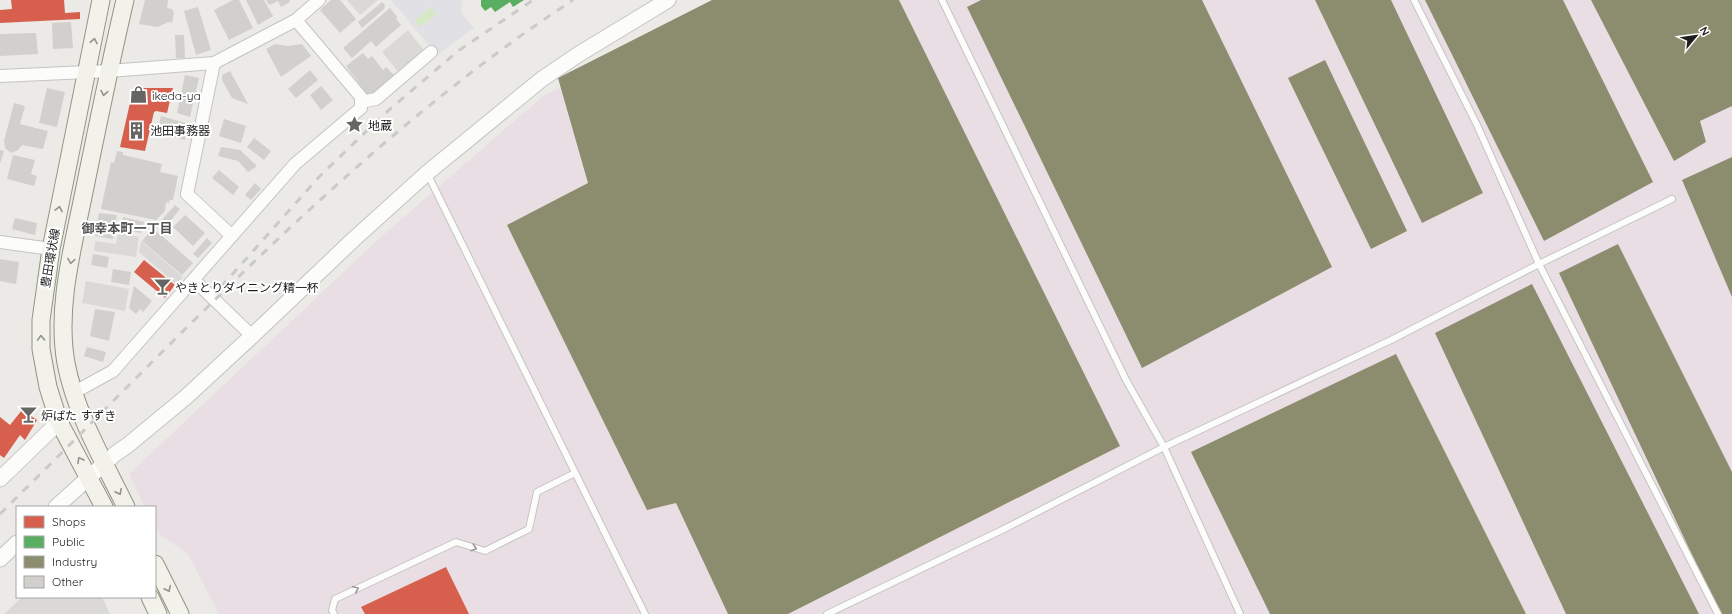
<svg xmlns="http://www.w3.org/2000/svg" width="1732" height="614" font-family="Quicksand,'Noto Sans JP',sans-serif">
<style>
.residential{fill:#dad9d7}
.industrial{fill:#e9dee4}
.grass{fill:#d6e8c5}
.plaza{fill:#e1e0e5;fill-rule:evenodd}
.shops{fill:#d6604d}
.public{fill:#5aae61}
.industry{fill:#8c8c6e}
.building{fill:#d2d0cd}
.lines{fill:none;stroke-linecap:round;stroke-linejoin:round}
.service-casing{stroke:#c4c4c2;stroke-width:8}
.minor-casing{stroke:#c4c4c2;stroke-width:14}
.tertiary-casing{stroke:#c4c4c2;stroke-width:17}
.secondary-casing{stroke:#91947f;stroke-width:19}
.service{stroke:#fcfcfb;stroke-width:6}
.minor{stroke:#fcfcfb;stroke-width:12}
.tertiary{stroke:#fcfcfb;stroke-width:15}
.secondary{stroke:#f2f2ea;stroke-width:17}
.rail{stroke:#cacac9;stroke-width:3;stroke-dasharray:8 8;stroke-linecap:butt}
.oneway{stroke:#92928e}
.oneway2{stroke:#989897}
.labels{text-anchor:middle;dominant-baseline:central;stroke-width:4;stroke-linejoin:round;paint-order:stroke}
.poi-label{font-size:12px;fill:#1d1d1d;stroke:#fff;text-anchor:start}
.street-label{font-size:12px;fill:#1d1d1d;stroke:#fff}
.neighbourhood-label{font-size:13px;font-weight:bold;fill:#505050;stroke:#fff}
</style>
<rect width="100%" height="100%" fill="#ebeae6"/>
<!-- residential -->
<path class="residential" d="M347,0H378L360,15Z
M408,30L423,49V53L399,73L382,52Z
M118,233L139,237L136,257L94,251L95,241L116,244Z
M141,241L183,277L177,285L139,252Z
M86,281L129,289L125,311L82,303Z
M22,597H102L110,614H4Z"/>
<!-- industrial -->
<path class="industrial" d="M744,0H1732V614H219L188,554L159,534L155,527V507H145L129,474L382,236L543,96Z"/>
<!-- grass -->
<path class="grass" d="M431,7L437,14L420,27L414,21Z"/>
<!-- plaza -->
<path class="plaza" d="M391,0H462L461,13L474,28L437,55ZM431,7L437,14L420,27L414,21Z"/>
<!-- shops -->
<path class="shops" d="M11,0H64L65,13L80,12V19L0,23V10L12,9Z
M142,88H173L167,113L156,111L154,112L145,151L120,147L132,94L137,89Z
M144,260L175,285L165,298L134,272Z
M22,410L37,420L25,440L20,435L4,458L0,455V417L10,425Z
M446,567L469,614H365L361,607Z"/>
<!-- public -->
<path class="public" d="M481,0H524L513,7L510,2L495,12L491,7L485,11L481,6Z"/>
<!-- industry -->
<path class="industry" d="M712,0H899L1120,446L788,614H728L676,503L647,510L507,225L588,183L558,78Z
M981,0H1202L1332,267L1142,368L967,7Z
M1315,0H1391L1483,193L1422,223Z
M1425,0H1563L1653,182L1544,241Z
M1591,0H1732V106L1700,121L1706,142L1674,161Z
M1325,60L1407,231L1371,249L1288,78Z
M1732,157V297L1682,180Z
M1618,244L1732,472V614H1720L1559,273Z
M1532,284L1699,614H1566L1435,333Z
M1396,354L1526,614H1270L1191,452Z"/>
<!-- building -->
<path class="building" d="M145,0H168L167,8L172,9L174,13L172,23L168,22L158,27L139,24Z
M233,0H239L253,28L229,40L214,10Z
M246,0H264L273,16L258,25Z
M266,0H289L290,2L281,7L278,1L269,5Z
M331,0H340L356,19L340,33L320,10Z
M382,2L385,5L384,9L362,28L358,22Z
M198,7L211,50L196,55L184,11Z
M390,8L398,18L396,19L401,25L376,47L371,41L352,58L343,48Z
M71,22L73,48L53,49L52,23Z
M36,33L38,54L0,56V34Z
M175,35H184L185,58H176Z
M275,44L288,46L302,44L311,56L281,77L266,49Z
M363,53L368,59L372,56L383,70L386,67L394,75L372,94H367L346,66Z
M310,70L318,80L296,98L288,89Z
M230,71L248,104L232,98L222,80V75Z
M185,75L199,78L190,117L177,113Z
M321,86L333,100L321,110L310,95Z
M47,88L65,92L57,127L39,123Z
M14,103L25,106L20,124L48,131L43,149L22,145L18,150L11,153L5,148L4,141Z
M161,116L189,124L185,140L157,133Z
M224,119L246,126L241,143L219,136Z
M254,138L271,151L264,160L247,147Z
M221,147L240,150L257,166L248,172L238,161L218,156Z
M0,150L4,151L0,164Z
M117,151L123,152V155L162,164L160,172L178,176L173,200H170L169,203L166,202L165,211L156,220L101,209L111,162L114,163Z
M13,155L35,160L31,174L37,176L34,186L7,179Z
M219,170L239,187L233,195L212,178Z
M255,183L261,189L251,200L245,195Z
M175,205L180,209L164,229L158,224Z
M99,213L117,215L113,239L95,236Z
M185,215L205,233L193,246L173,227Z
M123,217L144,222L141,233L120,229Z
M15,218L37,223L35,235L12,229Z
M153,228L193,263L182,275L142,241Z
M207,238L212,243L198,258L193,254Z
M93,254L109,257L107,268L91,265Z
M0,259L19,262L16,284L0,281Z
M113,269L131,272L129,285L111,282Z
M134,286L152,301L143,312L140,309L136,314L129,308Z
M95,309L115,312L109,341L90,336Z
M87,347L106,352L103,362L84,356Z"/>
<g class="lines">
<defs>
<path id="service" d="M942,0L1126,380L1164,447L1240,614
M1414,0L1477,125L1539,264L1718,614
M427,173L645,614
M334,614L332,610L335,599L456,542L485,551L529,529L537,492L575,473
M827,614L1002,530L1164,447L1391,340L1539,264L1672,199"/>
<path id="minor" d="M214,63L187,194L232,236
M0,76L109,71L214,63L296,20L319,0
M361,102L376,99L431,52
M0,242L51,249
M194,280L252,336
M73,393L113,371L295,164L361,108V97L296,20"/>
<path id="tertiary" d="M0,479L59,422
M56,507L115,454L128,445L186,397L252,336L354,239L427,173L542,79L579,54L668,0
M0,559L17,543"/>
<path id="secondary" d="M101,0L51,249L41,320V349L48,387L59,422L104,507
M125,0C110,64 97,128 84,192C73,247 56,307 66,363C75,412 104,462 126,507
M155,564L180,614
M150,597L158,614"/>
</defs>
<!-- service casing -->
<use href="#service" class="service-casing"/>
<!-- minor casing -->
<use href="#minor" class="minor-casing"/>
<!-- tertiary casing -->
<use href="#tertiary" class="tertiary-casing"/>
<!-- secondary casing -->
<use href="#secondary" class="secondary-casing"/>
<!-- service -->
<use href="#service" class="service"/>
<!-- minor -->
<use href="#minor" class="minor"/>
<!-- tertiary -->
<use href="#tertiary" class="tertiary"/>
<!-- secondary -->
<use href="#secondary" class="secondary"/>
<!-- rail -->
<path class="rail" d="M221,287L319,177L382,116L458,51L533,0
M0,514C183,334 358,141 573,0"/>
</g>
<!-- one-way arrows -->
<defs><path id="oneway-chevron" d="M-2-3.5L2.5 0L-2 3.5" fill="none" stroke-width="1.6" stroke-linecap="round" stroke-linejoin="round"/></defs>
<g class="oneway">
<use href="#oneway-chevron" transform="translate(94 41) rotate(-79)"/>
<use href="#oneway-chevron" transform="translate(104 93) rotate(101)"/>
<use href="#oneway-chevron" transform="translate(59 209) rotate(-78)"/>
<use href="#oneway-chevron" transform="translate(71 261) rotate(99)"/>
<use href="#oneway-chevron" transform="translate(41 338) rotate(-92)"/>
<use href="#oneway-chevron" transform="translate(80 460) rotate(-119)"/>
<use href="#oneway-chevron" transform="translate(119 492) rotate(63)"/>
<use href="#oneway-chevron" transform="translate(168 589) rotate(63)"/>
</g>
<g class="oneway2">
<use href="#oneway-chevron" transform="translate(474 548) rotate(19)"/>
<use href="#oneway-chevron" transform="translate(356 589) rotate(-25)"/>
</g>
<!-- icons -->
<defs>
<symbol id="shop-bare" viewBox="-9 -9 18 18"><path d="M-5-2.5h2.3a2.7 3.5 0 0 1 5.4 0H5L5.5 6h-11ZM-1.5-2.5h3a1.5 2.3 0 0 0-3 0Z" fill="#656563" stroke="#fff" stroke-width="2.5" paint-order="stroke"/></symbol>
<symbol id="sight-bare" viewBox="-9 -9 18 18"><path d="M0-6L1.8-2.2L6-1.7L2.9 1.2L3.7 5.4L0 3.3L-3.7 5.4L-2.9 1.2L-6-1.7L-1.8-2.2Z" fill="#656563" stroke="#fff" stroke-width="2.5" paint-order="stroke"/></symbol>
<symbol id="building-bare" viewBox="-9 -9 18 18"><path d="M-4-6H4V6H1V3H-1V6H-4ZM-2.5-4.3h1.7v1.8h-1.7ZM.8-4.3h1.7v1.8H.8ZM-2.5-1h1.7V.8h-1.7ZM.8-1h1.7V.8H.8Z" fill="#656563" stroke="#fff" stroke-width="2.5" paint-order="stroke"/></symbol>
<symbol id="bar-bare" viewBox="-9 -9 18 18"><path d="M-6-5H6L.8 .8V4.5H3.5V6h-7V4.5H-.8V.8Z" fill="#656563" stroke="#fff" stroke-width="2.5" paint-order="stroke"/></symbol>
</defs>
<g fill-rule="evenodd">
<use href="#shop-bare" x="126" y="82" width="25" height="25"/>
<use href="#sight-bare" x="342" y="112" width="25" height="25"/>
<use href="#building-bare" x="124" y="118" width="25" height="25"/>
<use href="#bar-bare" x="150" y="274" width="25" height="25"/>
<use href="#bar-bare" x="16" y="402" width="25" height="25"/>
</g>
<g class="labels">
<!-- poi labels -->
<g class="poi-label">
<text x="152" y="95">ikeda-ya</text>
<text x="368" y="125">地蔵</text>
<text x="150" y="130">池田事務器</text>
<text x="175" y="287">やきとりダイニング精一杯</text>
<text x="41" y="415">炉ばた すずき</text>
</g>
<!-- street labels -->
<g class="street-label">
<text transform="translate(50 258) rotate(-80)">豊田環状線</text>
</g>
<!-- neighbourhood labels -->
<g class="neighbourhood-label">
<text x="127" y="228">御幸本町一丁目</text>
</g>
</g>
<!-- legend -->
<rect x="16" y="506" width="140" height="92" fill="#ffffff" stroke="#a5a5a5"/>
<rect x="24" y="516" width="20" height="12" fill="#d6604d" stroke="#a5a5a5"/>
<text x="52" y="526" font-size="12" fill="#1d1d1d">Shops</text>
<rect x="24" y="536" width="20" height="12" fill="#5aae61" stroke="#a5a5a5"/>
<text x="52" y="546" font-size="12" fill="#1d1d1d">Public</text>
<rect x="24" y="556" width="20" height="12" fill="#8c8c6e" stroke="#a5a5a5"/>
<text x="52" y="566" font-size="12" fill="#1d1d1d">Industry</text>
<rect x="24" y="576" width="20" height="12" fill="#d2d0cd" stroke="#a5a5a5"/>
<text x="52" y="586" font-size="12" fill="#1d1d1d">Other</text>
<!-- north arrow -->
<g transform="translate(1696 36) rotate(61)" stroke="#ffffff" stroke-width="3" paint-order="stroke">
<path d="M0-3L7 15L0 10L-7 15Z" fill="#1d1d1d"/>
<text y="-6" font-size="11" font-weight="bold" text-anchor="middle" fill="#1d1d1d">N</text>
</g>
</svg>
